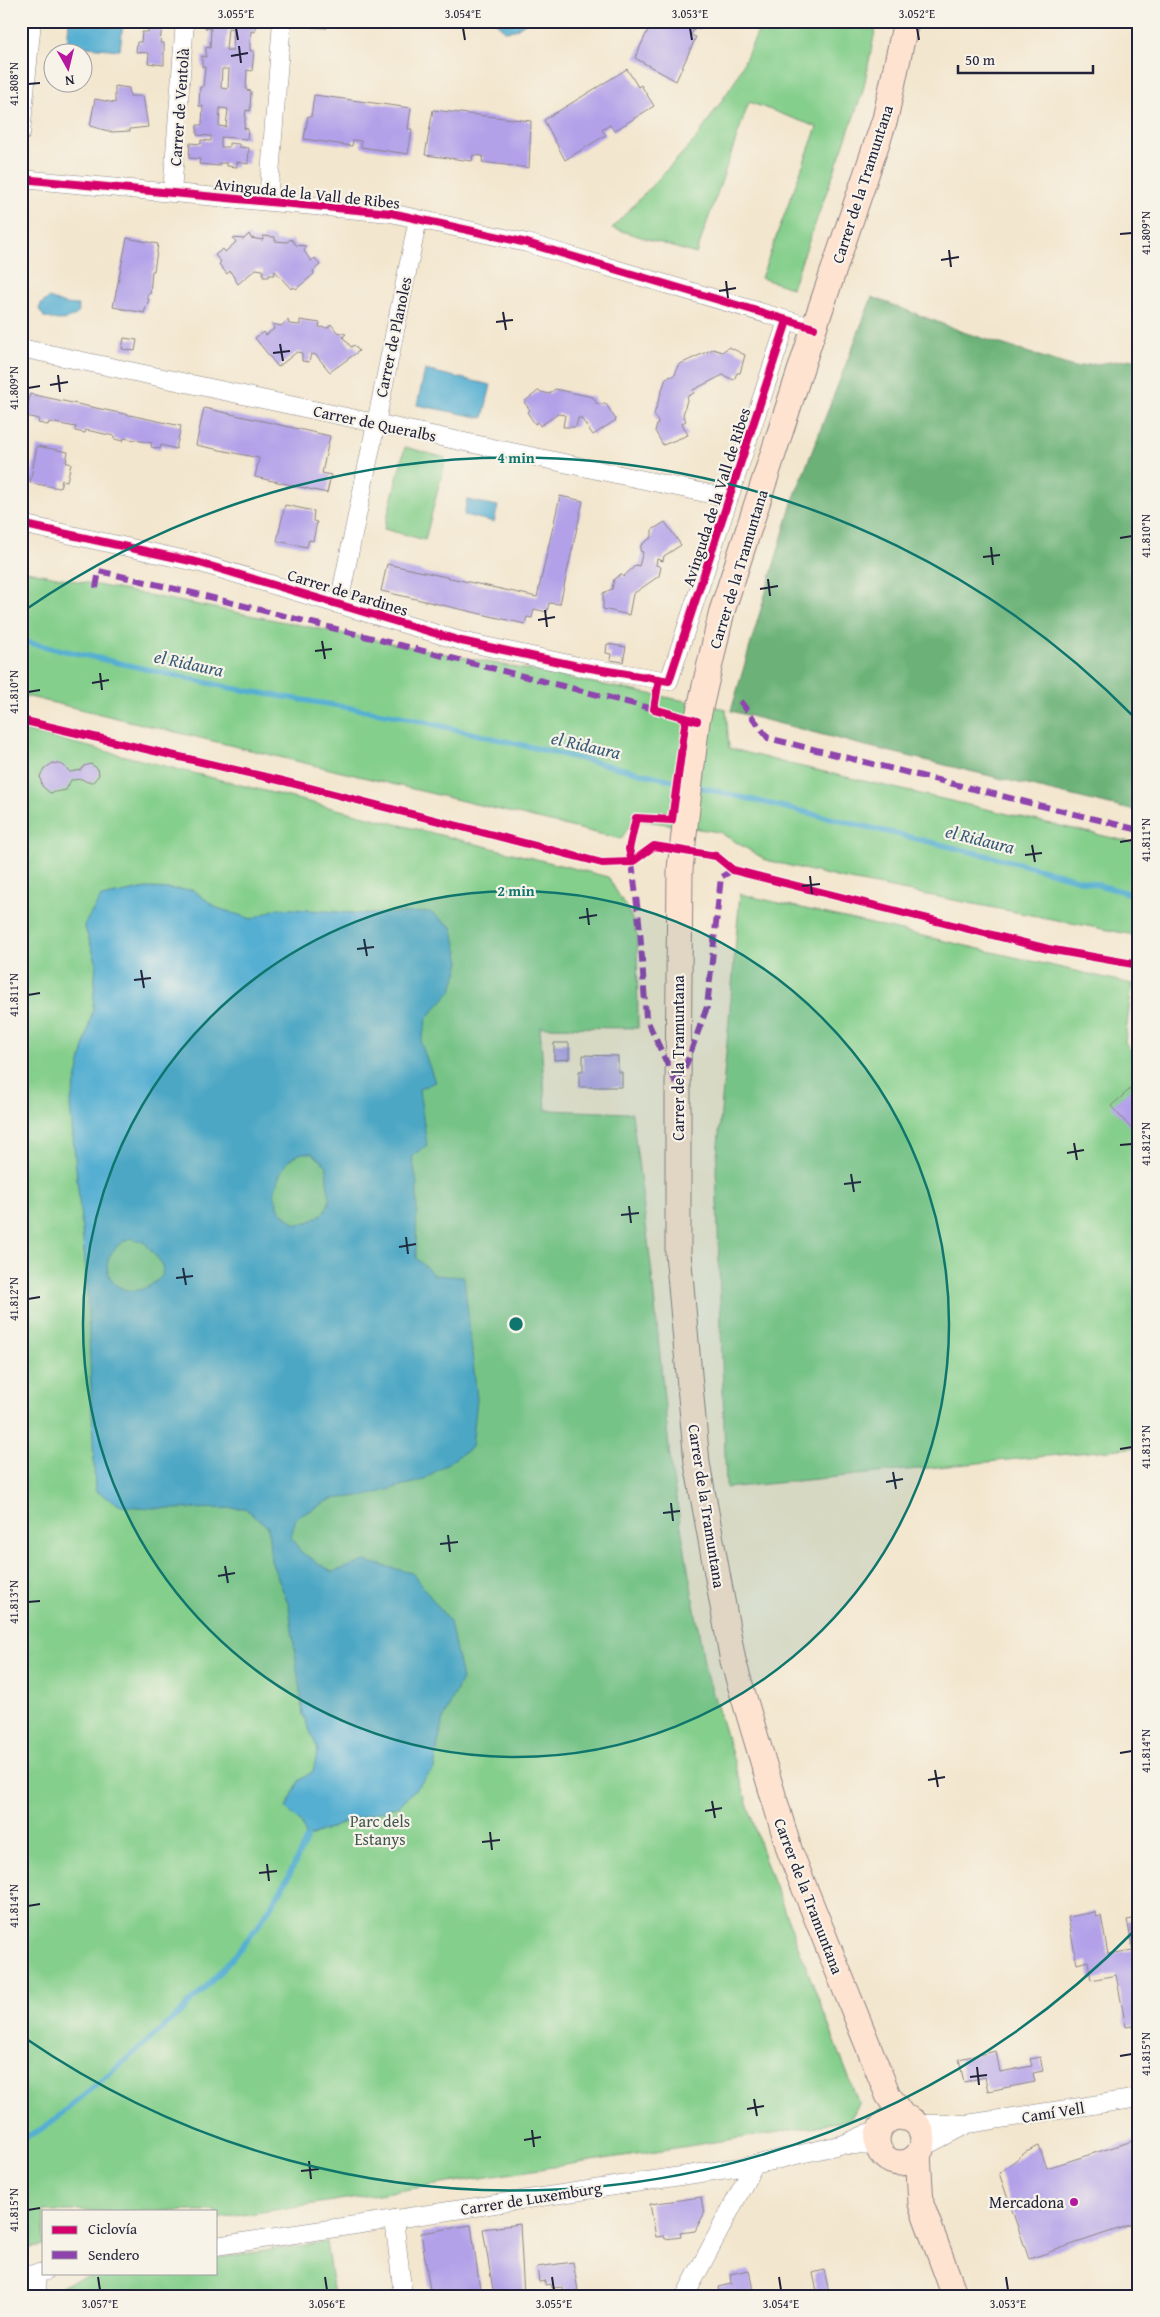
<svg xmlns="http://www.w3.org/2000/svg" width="1160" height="2317" font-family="'Gentium Book Plus',serif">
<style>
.green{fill:#85cf8c;stroke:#547864}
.forest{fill:#6cb278;stroke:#476a5a}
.water{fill:#54afd2;stroke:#3b6886;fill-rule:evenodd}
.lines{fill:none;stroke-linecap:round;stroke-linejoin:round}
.stream{stroke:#54afd2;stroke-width:5.5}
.building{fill:#b2a1e9;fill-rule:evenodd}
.street-casing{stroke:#8a8484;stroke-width:19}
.secondary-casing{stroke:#8a8484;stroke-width:27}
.street{stroke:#fff;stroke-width:18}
.secondary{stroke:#fee3d1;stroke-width:25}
.quiet{stroke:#8e44ad;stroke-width:6;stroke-dasharray:12 6;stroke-linecap:butt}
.cycleway-casing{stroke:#f7f3e8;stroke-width:11}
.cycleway{stroke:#d6006c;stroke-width:8}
.ticks{fill:none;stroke:#22223b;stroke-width:2}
.ring{fill:none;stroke:#0f766e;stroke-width:2.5}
.poi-dot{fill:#b5179e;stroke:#f7f3e8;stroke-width:2}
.labels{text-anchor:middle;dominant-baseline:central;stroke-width:4.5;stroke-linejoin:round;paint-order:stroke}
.street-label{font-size:16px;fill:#22223b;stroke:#f7f3e8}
.park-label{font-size:16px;fill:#405653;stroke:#f7f3e8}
.poi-label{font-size:16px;fill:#22223b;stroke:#f7f3e8;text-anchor:end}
.water-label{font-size:18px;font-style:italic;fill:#365a77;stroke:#f7f3e8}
.centre{fill:#0f766e;stroke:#f7f3e8;stroke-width:2.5}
.ring-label{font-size:15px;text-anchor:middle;font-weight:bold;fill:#0f766e;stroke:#f7f3e8;stroke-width:4.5;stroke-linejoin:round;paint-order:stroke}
.neatline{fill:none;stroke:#22223b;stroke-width:2}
.ticks-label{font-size:12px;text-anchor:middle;fill:#22223b}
</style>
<rect width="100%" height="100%" fill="#f7f3e8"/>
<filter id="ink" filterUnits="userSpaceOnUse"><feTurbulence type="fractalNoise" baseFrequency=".02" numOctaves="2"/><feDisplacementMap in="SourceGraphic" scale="10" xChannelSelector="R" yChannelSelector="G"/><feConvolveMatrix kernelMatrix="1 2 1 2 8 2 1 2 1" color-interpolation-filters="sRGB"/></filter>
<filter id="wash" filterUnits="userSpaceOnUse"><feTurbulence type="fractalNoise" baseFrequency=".0096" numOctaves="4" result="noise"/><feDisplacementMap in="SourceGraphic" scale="20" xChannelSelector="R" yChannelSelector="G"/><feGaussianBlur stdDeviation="1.12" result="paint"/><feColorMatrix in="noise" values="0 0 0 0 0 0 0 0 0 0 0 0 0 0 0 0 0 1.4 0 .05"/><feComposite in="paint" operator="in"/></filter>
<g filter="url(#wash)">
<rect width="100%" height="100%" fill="#f3e6ce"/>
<!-- green -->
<path class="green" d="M763,21H877L863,91L792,288L761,278L817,127L749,102L696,254L612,228L696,139L735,81Z
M405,447L446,458L425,540L384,529Z
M21,570L726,709L729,748L785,763L1139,844V936L840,878L766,860L719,832L634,819L621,839L21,695Z
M21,730L608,877L630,914L637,935L638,1028L540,1027L546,1110L632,1113L651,1265L671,1468L705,1668L765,1860L859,2104L851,2118L837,2123L216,2219V2211H44V2246L21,2249Z
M740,894L1132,984L1125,1042L1139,1062V1447L726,1488L716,1168Z
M326,2242L334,2296H57L60,2287C101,2265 170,2273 216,2273V2258Z"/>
<!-- forest -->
<path class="forest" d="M872,297L966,333L1074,367L1139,358V812L854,743L731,711L792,503Z"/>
<!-- water -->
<path class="water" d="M69,21L123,23L120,50L67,45Z
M494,21H528L515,30L505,31Z
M49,298L65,304L78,305L79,312C70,322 56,321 44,317L39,309L41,304Z
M425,370L491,385L483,418L417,405Z
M467,500L498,506L494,522L464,515Z
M147,888L193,890L217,908L252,919L278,908L369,914L430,912L452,927L460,962L452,990L427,1018L421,1043L435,1082L419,1089L427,1145L412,1156L417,1184L416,1258L434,1275L464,1277L477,1399L472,1447L423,1480L370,1495L332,1499L296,1518L291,1537L301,1552L332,1572L365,1561L412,1573L450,1622L462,1679L442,1722L434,1769L399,1806L350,1820L307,1838L301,1823L286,1808L299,1781L313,1771L318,1749L303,1715L289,1606L271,1561L268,1527L245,1508L171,1509L121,1506L95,1490L87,1283L70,1105L93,1009L96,961L84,925L101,897ZM303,1153H312L327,1166C326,1177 327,1183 329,1193C332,1213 313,1223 296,1224L280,1211L274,1194C279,1176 283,1158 303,1153ZM131,1238L145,1243L163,1265L162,1276C120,1318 81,1258 131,1238Z"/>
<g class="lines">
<!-- stream -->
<path class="stream" d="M21,641L231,688L399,716L683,783
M695,786L1014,862L1139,896
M21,2138C44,2133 73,2103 92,2088C160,2032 232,1973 278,1895C289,1877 298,1857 307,1838"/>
</g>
<g id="blocks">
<!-- building -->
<path class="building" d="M205,21H256L255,32L251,31L250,41V51H254L252,71L247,70L246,90L251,91L250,111L246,110L245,120L244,128L248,129L247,139L221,137V147H229V143L239,144V147L249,148L248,164L237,162V167L227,166V163H219V166L199,164L200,159L189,158L190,143L201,144V140L211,141V136L197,135V125H202L203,106H199L200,87H203L205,67H202V56L206,57V47L210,48L211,29L205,28ZM228,28L234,29L233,50H226ZM222,69H229L228,89L221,88ZM220,108L228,109L226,127L219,126Z
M311,21H327V28L311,27Z
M652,21H704L700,29L695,27L691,35L696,37L676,81L635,58Z
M149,25L162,26L160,43H164V65L148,63L149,53L136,52L137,42H141L142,32H148Z
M627,69L638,87L641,85L654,106L614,131L610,125L602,130L606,135L565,160L544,120Z
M115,86L129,88L130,96H143L148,127L130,129V131L112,132L90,126L95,99L115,103Z
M314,95L411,108L408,129H412L408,154L361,147V141L353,140L352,146L304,139L308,116L311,117Z
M433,110L531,121L529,168L482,162L483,156L473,155L472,161L425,155Z
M249,234L251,238L263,240V236L275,237V241L287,242L291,239L296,245L306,246L304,251L311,261L315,258L320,265L313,271L314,274L296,289L294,287L291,289L275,271L274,275H269V277H263V270L256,269L238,284L230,271L227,274L219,264L221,262L215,255L223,249L225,252L236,242L233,238L244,239Z
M127,238L158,244L154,271H152L150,294L148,293L147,298L149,299L144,313L113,307Z
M288,320L289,324L300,325V320L320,323L319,327L328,328L331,324L337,332L346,334L343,337L351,347L354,345L359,351L330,372L316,355L311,354L309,362L302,361V353L297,352L278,367L255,338L263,332L266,335L274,329L272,324L281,326Z
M124,338L137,340L135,351L122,349Z
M729,347L745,355L740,373H737L734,380L723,375L693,390L694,393L688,396L683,415L686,421L682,423L688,435L663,445L655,431L658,422L654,414L666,378L675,375L678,365L713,349L722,352Z
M555,389L593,397L597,404H606L616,420L593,435L581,418H578L576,427H563L565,415L558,414L540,426L538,422L535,424L527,412L530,410L524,402L538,391L549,394Z
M30,394L181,426L176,449L161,445L160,449L151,447L152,443L124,438L123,441L114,439V436L86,430L85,433L75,431L76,427L49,422L48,425L38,423L39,419L26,416Z
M204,408L330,436L322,473L331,475L327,493L255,477L259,458L196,445Z
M37,446L68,452L66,462L71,464L67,481L62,480L60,488L30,483Z
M560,496L583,501L560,604L549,603L547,612L534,609L532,618L527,617L525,624L381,591L387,564L537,597Z
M285,505L314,511L313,521L317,522L313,541L309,540L307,547L277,541Z
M665,522L681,545L664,556L663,561L657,559L656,565L661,567L659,576L633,594L629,615L603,609V593L612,589L614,579L621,574L623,577L636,565L639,566L643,552L640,551L641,545L652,537V530Z
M607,644L626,647L623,662L610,660L611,654L606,653Z
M53,763L63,765L70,772L81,770L84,766L91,764L98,769L99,775L93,782H87L82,779L71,780L66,790L50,793L42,786L40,776L45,768Z
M554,1043H569V1059L554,1060Z
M583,1055L618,1056V1072H622V1087H579V1071H583Z
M1136,1084L1139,1087V1137L1111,1106Z
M1095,1912L1096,1917L1101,1916L1108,1954L1133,1950L1127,1920L1139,1918V2025L1126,2027L1116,1975L1091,1980L1088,1961L1077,1964L1068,1917Z
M996,2051L1000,2072L1032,2066L1030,2059L1040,2057L1043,2071L1033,2073L1035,2082L988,2091L985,2077L964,2082L959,2059Z
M1139,2139V2222L1029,2259L999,2173L1026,2152L1039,2146L1047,2168Z
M701,2197L704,2214L695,2231L680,2233L681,2237L665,2239L664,2236L656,2237L650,2204Z
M520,2224L524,2296H494L483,2229Z
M471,2225L481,2296H431L421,2233Z
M573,2262L579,2296H564L563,2287L552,2288L551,2284L545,2285V2281L539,2282L537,2267Z
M749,2270L754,2296H710L709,2294L719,2292L718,2287L731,2284L730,2274Z
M824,2270L830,2296H818L813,2273Z"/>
</g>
</g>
<g filter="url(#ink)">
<use href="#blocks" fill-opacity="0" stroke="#8a8484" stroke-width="1"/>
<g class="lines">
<defs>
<path id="street" d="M21,133L32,21
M21,179L391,213L527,243L814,328
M172,193L185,21
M268,201L282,21
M21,348L729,498
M21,524L200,563L461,641L578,666L669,681L787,321
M339,603L418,219
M916,2124H967L1139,2098
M847,2145L879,2146
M921,2148L964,2126
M394,2219L403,2296
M216,2246L754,2165L844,2144L882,2127
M35,2274L38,2296
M21,2276L44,2272
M685,2296L754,2165"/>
<path id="secondary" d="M877 2140a23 23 0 1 1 46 0a23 23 0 1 1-46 0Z
M904,2118L888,2095L790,1852L733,1661L697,1463L678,1253V1087L680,869L697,721L722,611L814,328L885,119L906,21
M918,2154L921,2204L955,2296"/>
</defs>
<!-- street casing -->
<use href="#street" class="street-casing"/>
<!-- secondary casing -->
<use href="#secondary" class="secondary-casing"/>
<!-- street -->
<use href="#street" class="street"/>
<!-- secondary -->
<use href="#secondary" class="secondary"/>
<!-- quiet -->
<path class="quiet" d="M96,588L99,571L197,594L654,709
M740,701L768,738L1139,830
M632,862L640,930L646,1018L678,1087L707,1007L721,877L733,870"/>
<defs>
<path id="cycleway" d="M21,179L391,213L527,243L814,328
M21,524L200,563L461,641L578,666L669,681L787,321
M659,679L654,709L697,721
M21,720L283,781L602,863L632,862L654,846L716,856L733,870L1048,949L1139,965
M632,862L629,849L636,818L672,820L686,718"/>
</defs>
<!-- cycleway casing -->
<use href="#cycleway" class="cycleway-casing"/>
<!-- cycleway -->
<use href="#cycleway" class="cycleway"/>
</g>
</g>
<!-- ticks -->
<path class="ticks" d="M236,28L238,40M463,28L465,40M690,28L692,40M917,28L919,40M239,46L241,63M231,56L248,53M28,84L40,83M1120,234L1132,233M949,250L951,267M941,260L959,257M726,281L728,298M719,291L736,288M503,312L506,330M496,322L513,320M280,344L283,361M273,353L290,351M58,375L60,392M50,385L68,382M28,388L40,386M1120,538L1132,536M991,547L993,565M983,557L1000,555M768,579L770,596M760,589L778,586M545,610L547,627M538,620L555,617M322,641L325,659M315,651L332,649M100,673L102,690M92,683L109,680M28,692L40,690M1120,842L1132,840M1032,845L1035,862M1025,855L1042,853M810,876L812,894M802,886L820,884M587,908L589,925M579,918L597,915M364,939L367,956M357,949L374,947M141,970L144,988M134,980L151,978M28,995L40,993M1074,1143L1077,1160M1120,1145L1132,1144M1067,1153L1084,1150M851,1174L854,1192M844,1184L861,1182M629,1206L631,1223M621,1215L639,1213M406,1237L408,1254M399,1247L416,1244M183,1268L186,1285M176,1278L193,1276M28,1299L40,1297M1120,1449L1132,1447M893,1472L896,1489M886,1482L903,1479M671,1503L673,1521M663,1513L680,1511M448,1535L450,1552M440,1544L458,1542M225,1566L228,1583M218,1576L235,1573M28,1602L40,1601M1120,1753L1132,1751M935,1770L938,1787M928,1780L945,1777M712,1801L715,1818M705,1811L722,1808M490,1832L492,1850M482,1842L500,1840M267,1864L269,1881M259,1873L277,1871M28,1906L40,1904M1120,2056L1132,2054M977,2067L979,2085M970,2077L987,2075M754,2099L757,2116M747,2109L764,2106M532,2130L534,2147M524,2140L541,2137M309,2161L311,2179M301,2171L319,2169M28,2210L40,2208M98,2277L100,2290M325,2277L327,2290M552,2277L554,2290M779,2277L781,2290M1006,2277L1008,2290"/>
<!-- distance rings -->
<circle cx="516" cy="1324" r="433" fill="#0f766e" fill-opacity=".12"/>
<g class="ring">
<circle cx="516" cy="1324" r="433"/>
<path d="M1134 1931A866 866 0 0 1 25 2038M25 610A866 866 0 0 1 1134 717"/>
</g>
<!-- markers -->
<circle class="poi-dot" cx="1074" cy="2202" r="5"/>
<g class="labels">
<!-- street labels -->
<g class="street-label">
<text transform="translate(179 107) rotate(-86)">Carrer de Ventolà</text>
<text transform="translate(862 184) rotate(-72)">Carrer de la Tramuntana</text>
<text transform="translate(307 193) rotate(6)">Avinguda de la Vall de Ribes</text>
<text transform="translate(393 337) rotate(-78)">Carrer de Planoles</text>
<text transform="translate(375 423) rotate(12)">Carrer de Queralbs</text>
<text transform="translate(716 497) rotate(-72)">Avinguda de la Vall de Ribes</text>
<text transform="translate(738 569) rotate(-73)">Carrer de la Tramuntana</text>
<text transform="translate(348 592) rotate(17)">Carrer de Pardines</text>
<text transform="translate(678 1058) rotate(-90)">Carrer de la Tramuntana</text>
<text transform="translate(707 1506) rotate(81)">Carrer de la Tramuntana</text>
<text transform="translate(809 1896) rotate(69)">Carrer de la Tramuntana</text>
<text transform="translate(1053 2112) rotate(-9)">Camí Vell</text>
<text transform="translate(531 2198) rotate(-9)">Carrer de Luxemburg</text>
</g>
<!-- park labels -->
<g class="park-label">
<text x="380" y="1821">Parc dels<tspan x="380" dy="18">Estanys</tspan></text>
</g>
<!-- poi labels -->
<g class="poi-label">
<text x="1064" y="2202">Mercadona</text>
</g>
<!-- water labels -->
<g class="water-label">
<text transform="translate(189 663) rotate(12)">el Ridaura</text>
<text transform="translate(586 745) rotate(13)">el Ridaura</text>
<text transform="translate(980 839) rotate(14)">el Ridaura</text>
</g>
</g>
<circle cx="516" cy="1324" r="8" class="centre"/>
<g class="ring-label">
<text x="516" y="463">4 min</text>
<text x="516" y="896">2 min</text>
</g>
<!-- margin -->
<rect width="1160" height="2317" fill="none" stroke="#f7f3e8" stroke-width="55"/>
<!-- legend -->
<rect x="42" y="2210" width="175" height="65" fill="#f7f3e8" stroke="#a29fa3"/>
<rect x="52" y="2226" width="25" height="8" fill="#d6006c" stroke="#a29fa3"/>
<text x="88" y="2234" font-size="15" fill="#22223b">Ciclovía</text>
<rect x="52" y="2251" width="25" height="8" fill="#8e44ad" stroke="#a29fa3"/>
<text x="88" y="2260" font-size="15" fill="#22223b">Sendero</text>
<!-- north arrow -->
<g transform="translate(68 68) rotate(172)"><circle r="24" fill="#f7f3e8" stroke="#a29fa3"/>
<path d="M0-4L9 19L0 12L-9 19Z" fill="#b5179e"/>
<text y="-8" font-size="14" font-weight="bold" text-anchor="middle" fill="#22223b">N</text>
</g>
<!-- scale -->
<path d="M958 65v8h135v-8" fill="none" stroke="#22223b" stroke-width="2.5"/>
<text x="965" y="65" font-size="15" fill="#22223b" stroke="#f7f3e8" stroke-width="4" paint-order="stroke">50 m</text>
<rect x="28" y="28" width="1104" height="2262" class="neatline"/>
<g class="ticks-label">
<text x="236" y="18">3.055°E</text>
<text x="463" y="18">3.054°E</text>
<text x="690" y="18">3.053°E</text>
<text x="917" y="18">3.052°E</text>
<text transform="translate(14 84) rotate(-90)" y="4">41.808°N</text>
<text transform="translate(1146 233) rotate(-90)" y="4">41.809°N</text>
<text transform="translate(14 388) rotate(-90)" y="4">41.809°N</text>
<text transform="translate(1146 536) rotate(-90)" y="4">41.810°N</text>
<text transform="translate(14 692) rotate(-90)" y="4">41.810°N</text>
<text transform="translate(1146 840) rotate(-90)" y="4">41.811°N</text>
<text transform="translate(14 995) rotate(-90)" y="4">41.811°N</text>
<text transform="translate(1146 1144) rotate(-90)" y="4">41.812°N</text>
<text transform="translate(14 1299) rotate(-90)" y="4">41.812°N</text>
<text transform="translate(1146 1447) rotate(-90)" y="4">41.813°N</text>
<text transform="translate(14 1602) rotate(-90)" y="4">41.813°N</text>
<text transform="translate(1146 1751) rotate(-90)" y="4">41.814°N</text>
<text transform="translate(14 1906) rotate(-90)" y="4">41.814°N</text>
<text transform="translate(1146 2054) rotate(-90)" y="4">41.815°N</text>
<text transform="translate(14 2210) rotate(-90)" y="4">41.815°N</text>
<text x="100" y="2308">3.057°E</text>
<text x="327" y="2308">3.056°E</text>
<text x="554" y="2308">3.055°E</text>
<text x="781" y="2308">3.054°E</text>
<text x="1008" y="2308">3.053°E</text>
</g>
</svg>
